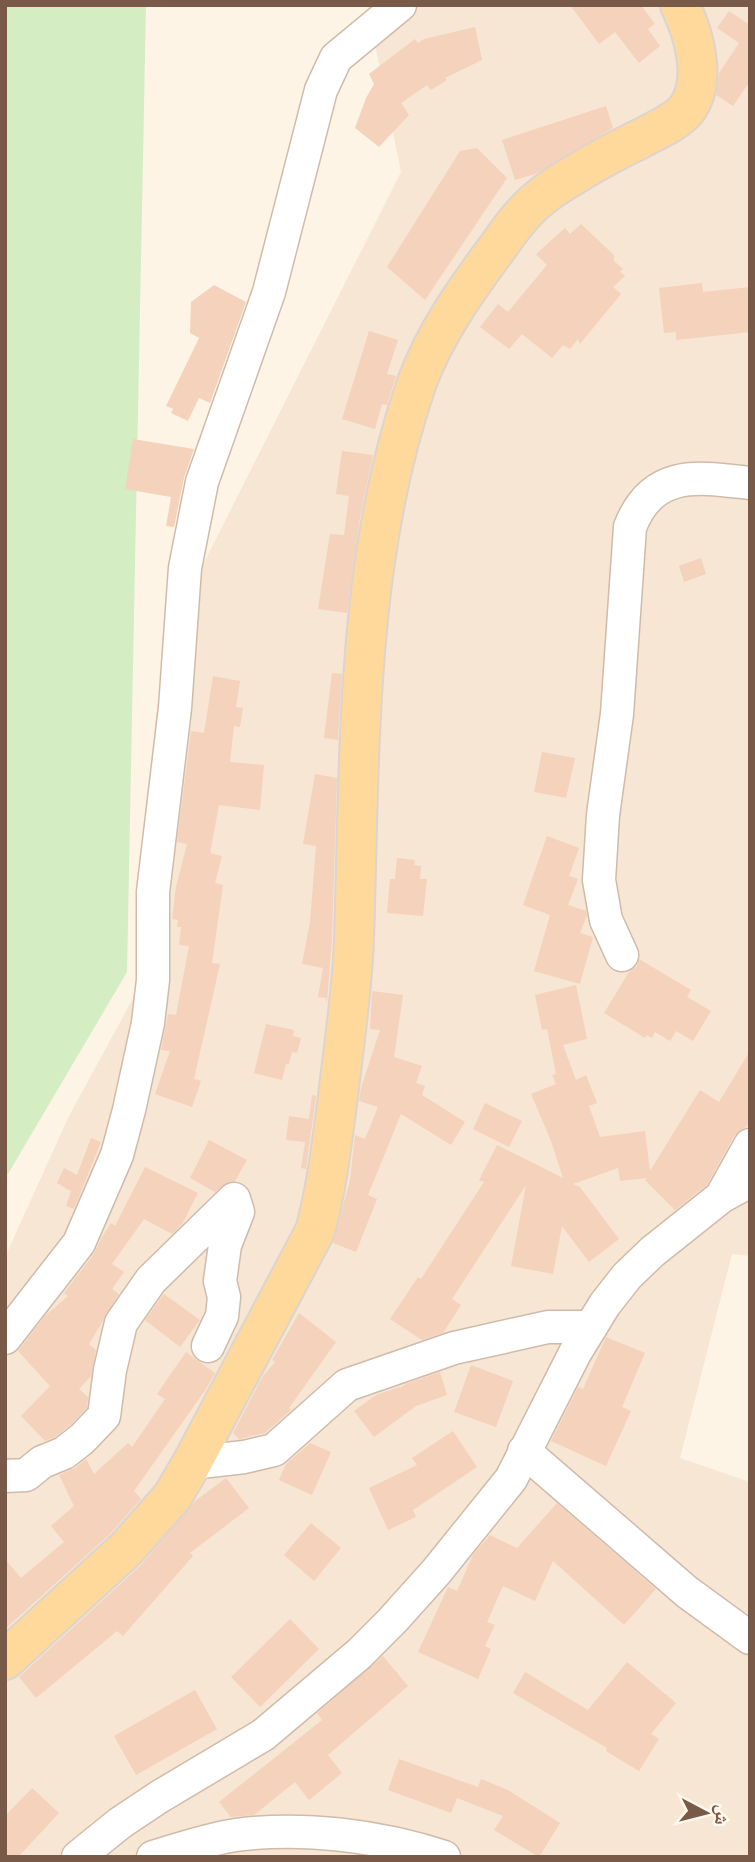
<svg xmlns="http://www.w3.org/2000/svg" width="755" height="1862" font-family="Inter,'Noto Naskh Arabic',sans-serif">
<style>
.residential{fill:#f6e6d3}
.green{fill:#d4edc2}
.building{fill:#f5d2bb}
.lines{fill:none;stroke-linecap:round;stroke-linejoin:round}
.minor-casing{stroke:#d0bbaa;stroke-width:35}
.major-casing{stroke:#dcd4cf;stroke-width:42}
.minor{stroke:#fff;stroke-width:32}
.major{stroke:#ffd99b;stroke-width:38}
</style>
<rect width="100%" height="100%" fill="#fef4e6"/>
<!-- residential -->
<path class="residential" d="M367,5H750V1256L732,1254L680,1458L750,1482V1857H5V1257L69,1116L142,982L155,724L167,636L401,172Z"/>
<!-- green -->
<path class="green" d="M5,5H146L127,972L5,1179Z"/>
<!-- building -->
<path class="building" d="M570,5H641L655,24L648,29L660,46L639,63L615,32L599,44Z
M729,11L750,25V81L733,106L716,95L719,73L739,43L717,28Z
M475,27L482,60L445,78L447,80L431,90L427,85L401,103L409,115L379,147L355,128L366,98L374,84L369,74L415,39L418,43L424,39Z
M606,106L613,128L535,174L515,180L502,140Z
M477,148L507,178L425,300L387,267L460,151Z
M581,224L614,255V261L623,269L620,272L625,276L613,287L621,294L580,344L578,339L570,349L563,345L552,358L522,334L509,349L480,327L498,304L508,312L547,265L536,254L565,228L570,234Z
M702,283L703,292L750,287V332L676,340V332L664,333L659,288Z
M214,285L246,302L210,403L199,398L188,421L171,413L173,409L166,406L199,338L190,333L191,302Z
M369,331L398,340L387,374L396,376L387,405L382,404L375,429L342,419Z
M133,439L194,449L184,478L174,527L166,526L171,497L125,489Z
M342,451L373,455L360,518L347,613L318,609L330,534L344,535L349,496L336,494Z
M701,558L706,574L684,582L679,566Z
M332,673L342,674L338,740L324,738Z
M213,676L240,681L236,707L243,708L240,727L234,726L230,762L264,765L260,810L219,805L210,853L222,856L215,883L223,885L212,963L220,964L194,1079L201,1081L192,1107L155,1094L170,1051L161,1050L168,1014L176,1015L189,946L179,945L181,927H177L178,920L172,919L176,887L187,844L177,842L191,731L204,733Z
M542,752L575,758L566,798L534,792Z
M315,774L337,778L332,939L327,1003L326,998L318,997L323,968L302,964L310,922L316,846L303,844Z
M547,836L579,848L569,876L578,879L568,905L586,911L587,915L580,933L593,937L580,984L534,971L550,915L523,905Z
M397,858L415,860L414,865L421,866L420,879H427L423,916L387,913L390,879H395Z
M639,959L691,990L687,997L711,1011L693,1041L676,1031L670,1041L655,1032L652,1038L647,1035L645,1038L604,1013L629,972L637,966Z
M576,985L587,1039L563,1045L576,1080L586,1075L597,1103L589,1106L600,1137L645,1131L650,1171L700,1090L719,1102L750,1051V1121L745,1128L734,1136L707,1185L675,1210L645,1180L647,1178L620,1181L618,1168L573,1184L580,1187L619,1239L589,1262L562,1226L553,1274L511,1266L526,1185L452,1299L461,1305L443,1333L422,1340L390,1319L418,1277L421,1279L484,1182L479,1180L497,1145L563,1178L551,1141L531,1094L556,1084L552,1075L556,1074L547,1029L542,1030L535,995Z
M372,991L403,995L394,1057L422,1066L416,1083L425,1086L422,1095L465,1122L451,1145L401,1114L368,1195L377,1199L356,1252L333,1243L350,1180L355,1135L365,1139L378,1107L359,1101L361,1088L380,1030L370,1029Z
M266,1024L294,1030L293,1036L301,1038L297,1053L292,1052L289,1064H286L282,1080L254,1073Z
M312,1095L316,1096L306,1169L301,1168L305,1142L286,1140L289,1116L309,1119Z
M485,1103L522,1121L509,1147L473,1129Z
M91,1138L101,1142L74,1209L66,1206L71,1191L57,1183L64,1168L77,1175Z
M209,1140L247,1160L235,1181L229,1182L215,1192L190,1178Z
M145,1167L198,1193L182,1224L172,1234L144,1219L112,1264L124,1272L112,1289L119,1294L89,1344L96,1350L91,1376L79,1389L88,1397L87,1408L70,1425L55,1437L45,1441L21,1416L50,1386L18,1351L45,1316L68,1296L64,1293L94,1254L102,1237L111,1223L115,1226Z
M164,1294L200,1320L180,1347L145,1320Z
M299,1313L336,1342L289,1408L291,1410L265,1433L239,1439L233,1433L263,1376L275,1362L272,1360Z
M606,1337L645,1353L622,1407L631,1411L606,1466L551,1441L578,1387L583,1389Z
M186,1352L215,1373L206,1389L134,1491L141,1499L110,1534L5,1629V1559L21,1578L64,1542L51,1526L74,1506L59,1475L75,1468L86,1459L94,1474L128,1443L132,1447L165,1399L157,1394Z
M471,1365L513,1381L496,1427L454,1412Z
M440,1372L447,1395L416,1406L374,1437L354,1411L376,1395L399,1387L400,1388L406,1384Z
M453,1431L477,1467L413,1510L416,1517L388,1530L369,1488L417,1465L412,1458Z
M310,1443L331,1452L312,1495L279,1480L286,1464Z
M226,1478L249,1508L190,1553L193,1556L123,1636L117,1631L36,1698L19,1677L141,1565L195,1501Z
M557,1503L656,1589L624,1625L553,1561L535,1601L503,1586L487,1622L495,1625L485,1646L491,1649L478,1679L418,1652L448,1587L457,1591L473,1555L490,1535L517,1548Z
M311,1523L341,1548L314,1581L284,1555Z
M290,1619L319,1649L260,1707L231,1677Z
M383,1656L408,1686L328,1755L342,1773L309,1800L295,1782L254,1815L231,1817L219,1802L322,1720L317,1713Z
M627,1662L676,1703L651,1734L659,1739L639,1771L606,1751L607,1748L513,1693L525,1672L588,1710Z
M195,1690L217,1729L136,1775L114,1736Z
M399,1759L478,1787L481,1779L508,1790L560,1823L539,1857L494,1830L503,1816L457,1798L451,1813L388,1790Z
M32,1788L59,1813L18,1857H5V1816Z"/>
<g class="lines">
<defs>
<path id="minor" d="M622,955L606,920L599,880L603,815L617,714L630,527C653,469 697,477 750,483
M721,1197L750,1145
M5,1338L79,1243L117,1155L129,1110L148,1023L153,980V892L175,708L185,568L202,482L269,292L321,90L336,58L400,5
M524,1451L687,1592L750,1638
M192,1463L244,1457L274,1450L347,1385L454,1348L548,1327H591
M5,1476L26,1475L42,1462L64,1453L82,1439L104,1416L110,1370L121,1323L151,1280L234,1199L238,1212L225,1245L220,1281L224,1297L222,1316L208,1346
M78,1857L120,1823L159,1797L263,1735L359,1654L392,1621L436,1572L511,1479L575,1353L605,1304L627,1276L652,1252L721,1197L750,1181
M153,1857C180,1849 208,1839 236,1835C303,1826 380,1836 444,1857"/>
<path id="major" d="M5,1660L126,1549L172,1497L192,1463L315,1231C327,1187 332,1142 338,1096C344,1044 352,993 354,940C360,755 355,563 416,385C434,334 468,287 500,244C511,228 524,210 540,198C550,189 562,182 574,175C595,162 617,150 640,139C654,131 675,123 686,110C708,82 694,34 680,5"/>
</defs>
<!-- minor casing -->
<use href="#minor" class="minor-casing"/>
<!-- major casing -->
<use href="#major" class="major-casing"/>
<!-- minor -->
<use href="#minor" class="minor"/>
<!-- major -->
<use href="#major" class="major"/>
</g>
<!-- border -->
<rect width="755" height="1862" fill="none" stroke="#795948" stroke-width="14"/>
<!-- north arrow -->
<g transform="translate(706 1813) rotate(97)" stroke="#fff8ed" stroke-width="5" paint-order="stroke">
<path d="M0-5L12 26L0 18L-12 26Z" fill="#795948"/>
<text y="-10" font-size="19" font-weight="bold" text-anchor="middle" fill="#795948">ش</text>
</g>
</svg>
